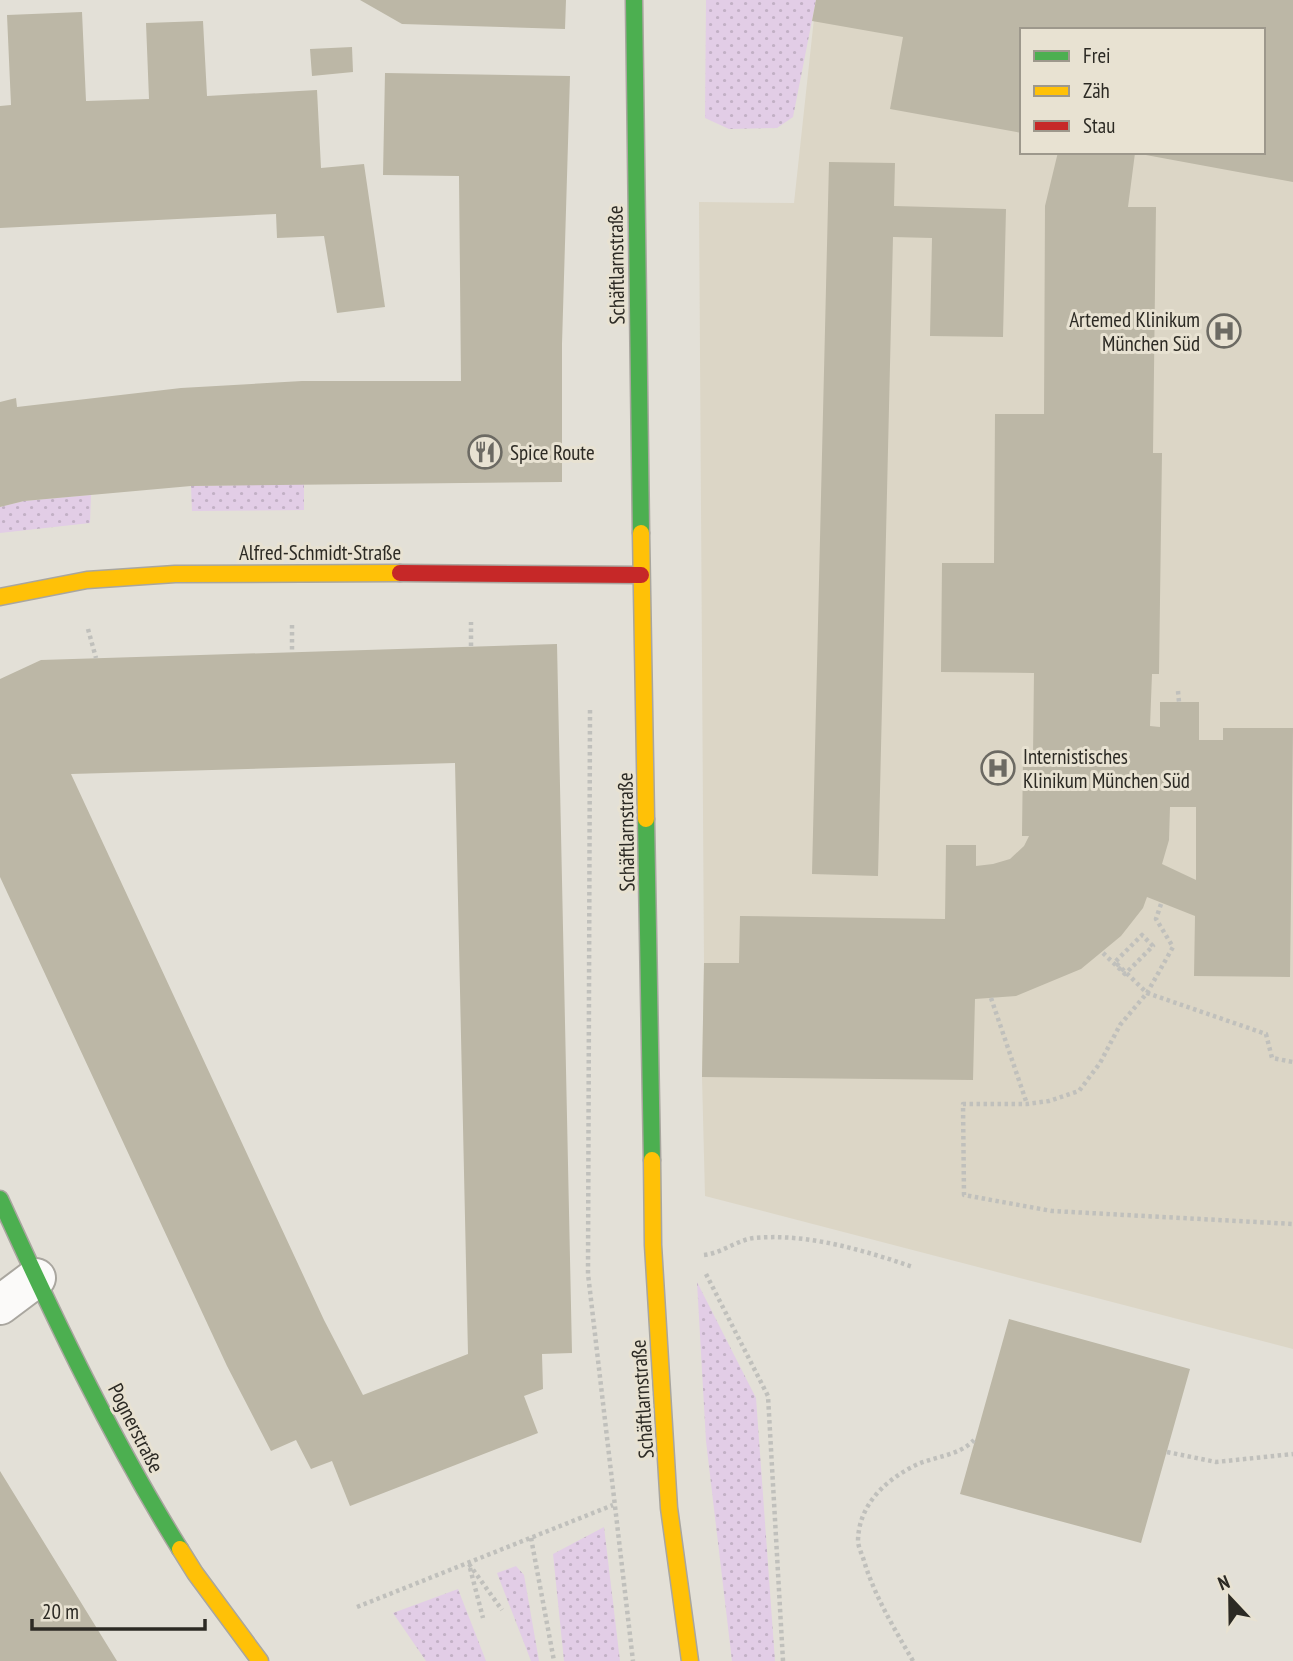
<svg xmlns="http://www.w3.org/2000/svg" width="1293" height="1661" font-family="'PT Sans Narrow',sans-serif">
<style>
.built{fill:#dcd6c6;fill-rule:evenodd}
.grass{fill:url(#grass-dots)}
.building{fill:#bcb7a6;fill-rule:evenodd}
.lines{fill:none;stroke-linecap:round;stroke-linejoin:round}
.street-casing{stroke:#a9a69f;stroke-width:42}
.fast-casing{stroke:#a9a69f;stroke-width:19}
.slow-casing{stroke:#a9a69f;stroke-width:19}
.jam-casing{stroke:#a9a69f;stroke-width:19}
.path{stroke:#c0c0bc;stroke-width:4.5;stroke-dasharray:3.5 3.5;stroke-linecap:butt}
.street{stroke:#fbfaf9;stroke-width:38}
.fast{stroke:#4caf50;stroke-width:16}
.slow{stroke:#ffc107;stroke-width:16}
.jam{stroke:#c62828;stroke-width:16}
.labels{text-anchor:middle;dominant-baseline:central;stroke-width:6;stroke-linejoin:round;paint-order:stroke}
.street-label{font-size:21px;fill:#2c2a24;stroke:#e8e2d2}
.poi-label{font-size:21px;fill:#2c2a24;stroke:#e8e2d2;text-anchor:start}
</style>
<defs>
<pattern id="grass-dots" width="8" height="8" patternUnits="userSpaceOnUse" patternTransform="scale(1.75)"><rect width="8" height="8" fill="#e2cde6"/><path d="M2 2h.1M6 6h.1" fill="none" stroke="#c2b0c5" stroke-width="1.8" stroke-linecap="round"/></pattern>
</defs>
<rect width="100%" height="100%" fill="#e3e0d7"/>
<!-- built -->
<path class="built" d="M816,0H1293V1349L705,1196L702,1077L704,963L699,202L794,203ZM1022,30H1263V152H1022Z"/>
<!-- grass -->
<path class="grass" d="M706,0H816L793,117L777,128L729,129L705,118Z
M304,484V510L192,511L191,486Z
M91,495L90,523L0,533V507L24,501Z
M697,1282L756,1398L775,1661H732L706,1441Z
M604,1527L620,1661H564L553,1554Z
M516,1566L524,1575L539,1661H531L497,1573Z
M458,1589L486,1661H426L393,1613Z"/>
<!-- building -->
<path class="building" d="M360,0H566L565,29L402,24Z
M816,0H1293V182L1135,153L1128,207H1156L1153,453H1162L1159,674H1152L1150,726L1160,727V702H1199V740H1223V728H1293L1290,977L1194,976L1195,916L1147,897L1143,908L1121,936L1081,969L1016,996L975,999L973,1080L702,1077L704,963H739L740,916L945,919L946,845H976V866L993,864L1010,859L1024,846L1029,836H1022L1023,755H1033L1034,673L941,672L942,563H994L995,414H1044L1045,206L1058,152H1263V30H1022V133L890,109L903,37L812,21ZM1170,807H1196V880L1162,864L1169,840Z
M82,12L86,101L149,99L146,23L203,21L207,96L317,90L321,168L364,164L385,307L337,313L324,236L277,238L276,214L0,228V106L11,105L7,15Z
M352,47L353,72L312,76L310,49Z
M385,73L570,76L562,344V482L191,486L24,501L0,507V402L16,398L17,407L181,388L302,381H461L459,176L383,175Z
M829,162L895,163L894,206L1006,209L1003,337L930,336L932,238L893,237L878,876L812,874Z
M557,644L572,1353L542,1354L543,1389L524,1396L538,1433L350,1506L332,1461L311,1469L296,1440L271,1451L227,1366L0,877V679L41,660ZM455,763L468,1354L363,1395L324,1320L71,774Z
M1009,1319L1190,1369L1141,1543L960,1494Z
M0,1471L117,1661H0Z"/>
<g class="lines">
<defs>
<path id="street" d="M0,1305L36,1278"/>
<path id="fast" d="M634,0L641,533
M646,819L652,1160
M0,1199C54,1318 111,1438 180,1549"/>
<path id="slow" d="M641,533L646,819
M0,597L87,580L175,574L400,573
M652,1160L653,1245L669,1508L690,1661
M180,1549L195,1573L260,1661"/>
<path id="jam" d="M400,573L641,575"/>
</defs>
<!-- street casing -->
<use href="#street" class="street-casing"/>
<!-- fast casing -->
<use href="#fast" class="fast-casing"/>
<!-- slow casing -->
<use href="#slow" class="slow-casing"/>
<!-- jam casing -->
<use href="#jam" class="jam-casing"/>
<!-- path -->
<path class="path" d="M292,625V652
M88,629L96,658
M471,646V622
M1178,691L1179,702
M590,710L588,1274L633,1661
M1161,904L1156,919L1173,947L1147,993L1120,1025L1100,1063L1079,1091L1049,1101L1027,1104H963L964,1195L1052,1211L1293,1224
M1103,953L1125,974L1153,946L1142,935L1115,962L1147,993L1266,1034L1272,1058L1293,1062
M991,998L1027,1104
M704,1255C722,1253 737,1240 754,1238C807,1233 863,1250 913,1267
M706,1274L768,1396L783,1661
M1167,1452L1216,1462L1293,1454
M531,1538L554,1661
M469,1564L502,1610
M470,1568L483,1618
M357,1607L613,1505
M913,1661C894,1628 875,1597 864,1561C862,1554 858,1547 858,1540C859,1506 883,1482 912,1467C932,1456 958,1457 974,1440"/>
<!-- street -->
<use href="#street" class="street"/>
<!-- fast -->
<use href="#fast" class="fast"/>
<!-- slow -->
<use href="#slow" class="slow"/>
<!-- jam -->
<use href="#jam" class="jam"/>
</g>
<!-- icons -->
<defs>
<symbol id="hospital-ring" viewBox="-11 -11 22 22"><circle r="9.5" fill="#e8e2d2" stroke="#6c6a63" stroke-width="1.5"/><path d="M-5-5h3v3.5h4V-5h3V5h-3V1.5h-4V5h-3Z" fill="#6c6a63"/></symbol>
<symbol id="restaurant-ring" viewBox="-11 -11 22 22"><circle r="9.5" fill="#e8e2d2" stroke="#6c6a63" stroke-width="1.5"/><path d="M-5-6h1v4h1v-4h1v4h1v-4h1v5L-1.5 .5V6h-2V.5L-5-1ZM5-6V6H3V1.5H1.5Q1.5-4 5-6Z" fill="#6c6a63"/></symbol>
</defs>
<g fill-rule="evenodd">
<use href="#hospital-ring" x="1205" y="312" width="38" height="38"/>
<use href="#restaurant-ring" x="466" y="433" width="38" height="38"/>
<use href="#hospital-ring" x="979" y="749" width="38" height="38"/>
</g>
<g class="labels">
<!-- street labels -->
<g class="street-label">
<text transform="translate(616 265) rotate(-91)">Schäftlarnstraße</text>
<text x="320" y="552">Alfred-Schmidt-Straße</text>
<text transform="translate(626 832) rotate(-91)">Schäftlarnstraße</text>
<text transform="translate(642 1399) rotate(-94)">Schäftlarnstraße</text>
<text transform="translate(136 1428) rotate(63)">Pognerstraße</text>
</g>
<!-- poi labels -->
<g class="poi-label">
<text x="1200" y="319" text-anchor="end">Artemed Klinikum<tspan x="1200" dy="24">München Süd</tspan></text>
<text x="510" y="452">Spice Route</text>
<text x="1023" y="756">Internistisches<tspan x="1023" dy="24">Klinikum München Süd</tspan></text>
</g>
</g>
<!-- legend -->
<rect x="1020" y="28" width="245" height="126" fill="#e8e2d2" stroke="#9d988c" stroke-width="2"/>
<rect x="1034" y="51" width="35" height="10" fill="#4caf50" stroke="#9d988c" stroke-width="2"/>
<text x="1083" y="63" font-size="21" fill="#2c2a24">Frei</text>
<rect x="1034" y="86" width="35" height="10" fill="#ffc107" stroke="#9d988c" stroke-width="2"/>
<text x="1083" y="98" font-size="21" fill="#2c2a24">Zäh</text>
<rect x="1034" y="121" width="35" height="10" fill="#c62828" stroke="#9d988c" stroke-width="2"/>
<text x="1083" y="133" font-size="21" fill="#2c2a24">Stau</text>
<!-- north arrow -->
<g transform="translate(1230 1598) rotate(338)" stroke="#e8e2d2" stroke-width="5" paint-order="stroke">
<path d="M0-5L12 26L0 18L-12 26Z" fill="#2c2a24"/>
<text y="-10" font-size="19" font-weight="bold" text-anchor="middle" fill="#2c2a24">N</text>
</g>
<!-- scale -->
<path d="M32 1619v10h173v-10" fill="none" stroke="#2c2a24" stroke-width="3.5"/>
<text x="42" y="1619" font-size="21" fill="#2c2a24" stroke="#e8e2d2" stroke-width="5" paint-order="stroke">20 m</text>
</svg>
